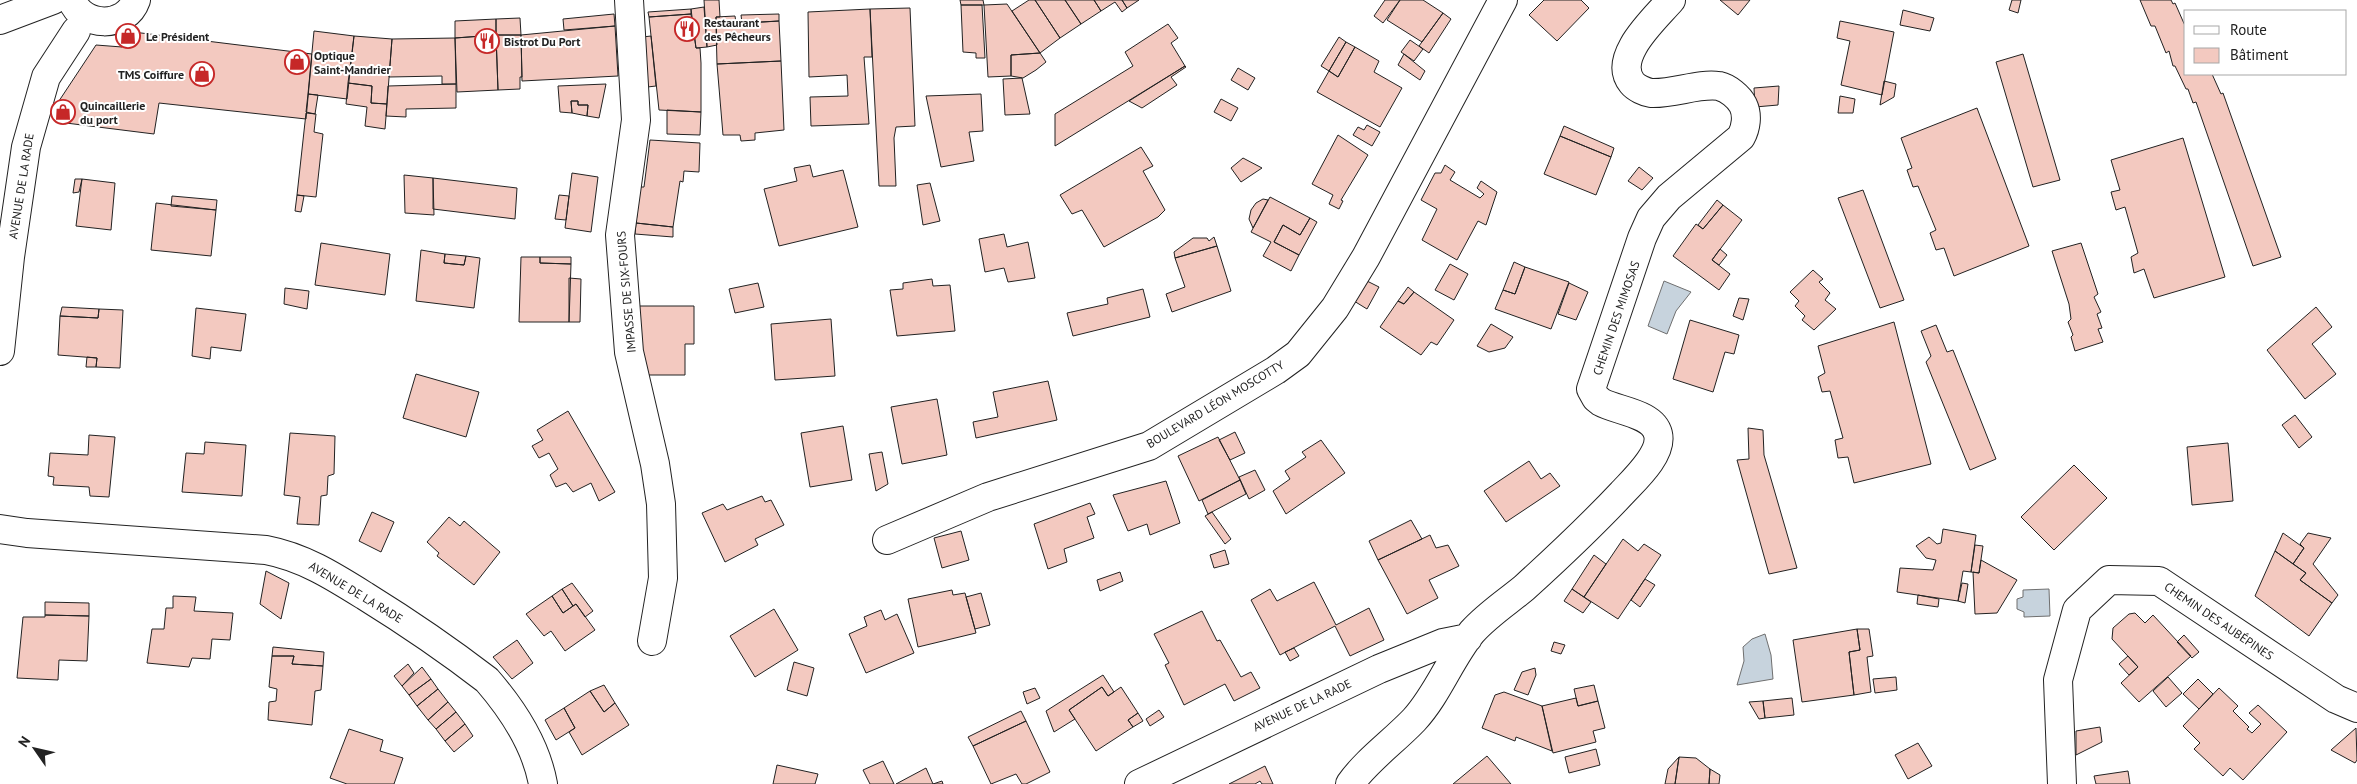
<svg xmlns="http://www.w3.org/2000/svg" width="2357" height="784" font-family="'PT Sans',sans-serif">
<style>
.water{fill:#c7d3dd;stroke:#6f6f6f}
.building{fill:#f3c9c0;stroke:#222}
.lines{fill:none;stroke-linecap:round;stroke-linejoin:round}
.minor-casing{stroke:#222;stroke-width:30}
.major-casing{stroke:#222;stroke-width:30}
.minor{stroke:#fff;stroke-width:28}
.major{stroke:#fff;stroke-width:28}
.labels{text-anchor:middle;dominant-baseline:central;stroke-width:4;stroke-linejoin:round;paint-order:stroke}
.poi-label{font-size:12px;font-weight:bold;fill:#222;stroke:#fff;text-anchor:start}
.street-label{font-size:12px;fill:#222;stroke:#fff}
</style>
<rect width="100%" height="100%" fill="#fff"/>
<!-- water -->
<path class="water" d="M1664,281L1691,292L1676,311L1667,334L1648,326Z
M2049,589L2050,616L2024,617V612L2017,609V599L2023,597V590Z
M1765,634L1771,655L1773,679L1737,685L1744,661L1743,647L1752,639Z"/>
<!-- building -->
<path class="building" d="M704,0H719L720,17H716L717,45L707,47Z
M960,0H983L984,5H961Z
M1029,0H1035L1060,38L1040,53L1012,11Z
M1035,0H1065L1081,24L1060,38Z
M1065,0H1094L1101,11L1081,24Z
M1094,0H1122L1127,8L1122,12L1115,2L1101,11Z
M1122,0H1139L1127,8Z
M1385,0H1400L1383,23L1374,16Z
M1400,0H1423L1443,13L1422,42L1387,20Z
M1544,0H1581L1589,8L1557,41L1529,15Z
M1720,0H1750L1738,15Z
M2012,0H2021L2018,13L2009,10Z
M2140,0H2171L2173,4L2175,3L2186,28V74H2212L2221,94L2223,93L2281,257L2253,266L2196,102L2193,103L2188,89H2186L2175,66H2173L2169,51L2166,53L2155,26H2151Z
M1007,4L1040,53L1011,55V76L988,77L984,5Z
M961,5H982L985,58H976V53L963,52Z
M704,7L707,47L696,48L691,9Z
M910,8L915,126L896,127L894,138L896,186H879L870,9Z
M691,9V14L649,17L648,12Z
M870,9L872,57H864L869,124L811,126L810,97L848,96L847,75L809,77L808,12Z
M1903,10L1934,18L1930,31L1900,25Z
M1443,13L1451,19L1429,53L1419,46Z
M614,14L615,26L564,30L563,19Z
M691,14L696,48H700L701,63V112L659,110L649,17Z
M779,14V21L742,23L741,15Z
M735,16L736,23L716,25V17Z
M520,18L521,35H496V19Z
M496,19V35L455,38V21Z
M779,21L781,61L717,64L716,25Z
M1840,21L1894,32L1882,95L1841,85L1850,41L1837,38Z
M1168,24L1178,38L1171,43L1185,66L1055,146V114L1133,66L1125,52Z
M615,26L618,76L522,81L521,35Z
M125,31L312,54L306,119L159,103L154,134L58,122L51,113L96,45L122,47Z
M314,31L354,36L347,99L308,94Z
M496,35H521L522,77H520V89L498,90Z
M496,35L498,90L457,92L455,38Z
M354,36L392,39L387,104L371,103L372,86L348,83Z
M651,36L656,86L639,88L634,38Z
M1339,37L1346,42L1329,71L1321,66Z
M455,38L456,84H442V76L389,77L392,39Z
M1410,40L1423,49L1414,61L1401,52Z
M1346,42L1355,47L1338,77L1329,71Z
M1355,47L1379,61L1374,72L1402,88L1380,127L1317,92L1329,71L1338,77Z
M1040,53L1046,62L1036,70L1023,78L1011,76V55Z
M1404,54L1425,71L1420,80L1398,65Z
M2023,54L2060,180L2033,187L1996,62Z
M781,61L784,130L755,133V140L741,141L740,135H723L717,64Z
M1185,66L1186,67L1171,77L1177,85L1142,108L1129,101Z
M1238,68L1255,78L1248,90L1231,80Z
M1022,78L1030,114L1005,115L1003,79Z
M1884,81L1896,84L1894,97L1880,105Z
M348,83L372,86L371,103L387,104L385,129L365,126L367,107L346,104Z
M456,84V108L406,109V117L386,116L388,86Z
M606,84L599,118L587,116L588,105H578V101H571L572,113L560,112L558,86Z
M1779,86L1778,105L1755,107L1754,88Z
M308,94L318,95L315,114L306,112Z
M981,94L983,131L969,132L974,161L941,167L926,96Z
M1840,96L1855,99L1853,113H1838Z
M1221,99L1238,108L1231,121L1214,112Z
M571,101H578V105H588L587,116L572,113Z
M1977,108L2029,246L1954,276L1944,248L1936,250L1930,233L1936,230L1918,186L1913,187L1907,170L1912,168L1901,138Z
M667,110L701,112L700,135L667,134Z
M306,113L316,114L314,132L323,134L316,197L297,195Z
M1367,125L1380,132L1372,146L1353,135L1358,127L1364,130Z
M1564,126L1614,148L1611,157L1560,136Z
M1338,135L1368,155L1341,200L1343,201L1339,209L1329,204L1333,195L1312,184Z
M1560,136L1611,157L1596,195L1544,174Z
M2183,138L2225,277L2154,298L2144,269L2134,273L2131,257L2138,253L2125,207L2116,210L2111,192L2120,190L2111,160Z
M650,140L700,143L699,172L684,171L683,182L680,181L673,227L636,223L640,187H644Z
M1141,147L1153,166L1143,171L1165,210L1158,217L1104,247L1082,210L1072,214L1060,195Z
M1243,158L1262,168L1241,182L1231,168Z
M810,165L813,177L843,170L858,227L779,246L764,189L797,181L794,168Z
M1445,165L1455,172L1450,180L1480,198L1484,194L1477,188L1481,181L1497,192L1486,225L1478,221L1457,260L1422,240L1437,209L1421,200L1435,173H1441Z
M1639,167L1653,178L1642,190L1628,181Z
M572,173L598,177L591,232L565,228Z
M404,175L433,178L434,215L405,213Z
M433,178L517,188L515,219L433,209Z
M75,179H82L79,192L73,193Z
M82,179L115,183L111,230L76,226Z
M930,183L940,221L923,225L917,185Z
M1863,190L1904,300L1880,308L1838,198Z
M297,195L304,196L301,212L295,211Z
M559,195L569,196L566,220L555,219Z
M172,196L217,200L216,210L171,206Z
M1270,197L1310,218L1300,235L1283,225L1274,242L1299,255L1291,271L1263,256L1271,242L1251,232Z
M1263,199L1268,200L1253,228L1249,219L1251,210L1256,203Z
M1717,200L1723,205L1703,229L1698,225Z
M156,203L216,210L211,256L151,250Z
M1723,205L1742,220L1712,260L1730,274L1719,290L1673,256L1696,224L1703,229Z
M1310,218L1317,222L1299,255L1274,242L1283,225L1300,235Z
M636,223L673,227V237L635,234Z
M1004,234L1007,247L1028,242L1035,278L1008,282L1004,268L985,272L979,239Z
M1214,237L1217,246L1175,258L1174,252L1193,238H1207L1209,241Z
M321,243L390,254L385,295L315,285Z
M2081,243L2098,294L2094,297L2101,312L2097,314L2102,328L2098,329L2103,342L2075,351L2071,337L2073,335L2068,322L2071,319L2069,304L2052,251Z
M1217,246L1231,291L1172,312L1166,294L1185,287L1175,258Z
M1720,249L1727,255L1719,265L1712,260Z
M421,250L445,254L444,263L464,265L466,256L480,258L474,308L416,301Z
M445,254L466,256L464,265L444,263Z
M521,257H540V263L571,264L569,322H519Z
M540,257H571V264L540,263Z
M1514,262L1525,267L1515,294L1503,290Z
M1450,264L1468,274L1454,300L1435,290Z
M1525,267L1569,282L1551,329L1495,309L1503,290L1515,294Z
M1813,270L1823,279L1819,282L1830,293L1825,300L1836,309L1814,330L1802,320L1805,316L1795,306L1799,301L1790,292Z
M569,278L581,279L580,322H569Z
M932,279L933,286L950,285L955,331L897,336L890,290L903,289V283Z
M1365,280L1379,287L1367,309L1354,301Z
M758,283L764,307L735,313L729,289Z
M1569,283L1588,292L1576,320L1558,314Z
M1408,287L1414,292L1404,304L1398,301Z
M285,288L309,291L307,309L284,304Z
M1143,289L1150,317L1073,336L1067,313L1108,304L1107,298Z
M1414,292L1454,320L1437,345L1431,342L1421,355L1380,327L1398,301L1404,304Z
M1739,298L1749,299L1743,320L1733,316Z
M636,306H694V344H685V375H641Z
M62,307L99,309L98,318L60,316Z
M2316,307L2332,327L2312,344L2336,374L2305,399L2267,350Z
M196,308L246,314L241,351L211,347L210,359L192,356Z
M99,309L123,310L120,368L96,367L97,358L58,355L60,316L98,318Z
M831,319L835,376L775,380L771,324Z
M1690,320L1739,335L1734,354L1725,352L1713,392L1673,379Z
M1894,322L1931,464L1854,483L1848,457L1838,458L1835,440L1843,438L1830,391L1822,392L1818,377L1825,373L1818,346Z
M1491,324L1513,337L1505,348L1489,352L1477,346Z
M1936,325L1947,352L1953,350L1996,459L1970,470L1926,362L1931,356L1921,331Z
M87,357L97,358L96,367H86Z
M416,374L479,392L466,437L403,418Z
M1048,381L1057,420L976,438L973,422L998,417L993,392Z
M937,399L947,455L902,464L891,407Z
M568,411L615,492L599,501L591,483L573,492L566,483L556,487L550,475L558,469L549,453L539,458L532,446L543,440L537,430Z
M2295,415L2312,437L2299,448L2282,425Z
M843,426L852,480L810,487L801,433Z
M1748,428L1763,430L1764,455L1797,568L1769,574L1737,460L1749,459Z
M1235,432L1245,453L1230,460L1219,440Z
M290,433L335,436L334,474L328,476L327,495L321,496L319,525L297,524L300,497L284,495Z
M89,435L115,437L109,497L90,496L89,487L53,485L54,477L48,476L50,453L88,455Z
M1218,437L1240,480L1199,501L1178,456Z
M1321,440L1345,473L1286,514L1273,491L1290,479L1285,471L1306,457L1302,452Z
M205,442L246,445L242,496L182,492L186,453L204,454Z
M2228,443L2233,501L2192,505L2187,447Z
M882,452L888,484L876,491L869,454Z
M1529,461L1541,479L1550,473L1560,486L1506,522L1484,491Z
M2074,465L2107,498L2054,550L2021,517Z
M1255,470L1265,490L1249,499L1239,477Z
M1240,480L1246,494L1208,514L1202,500Z
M1166,481L1180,523L1150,535L1147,524L1128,531L1113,495Z
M762,496L765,502L771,500L784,525L755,539L758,545L725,562L702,513L723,504L727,510Z
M1090,503L1095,514L1087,517L1094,538L1064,549L1067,562L1048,569L1034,524Z
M372,512L394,522L381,552L359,541Z
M1212,512L1231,539L1225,544L1205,516Z
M449,517L460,526L464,521L500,552L474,585L437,556L439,553L427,542Z
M1411,520L1422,539L1378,560L1369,541Z
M1943,529L1976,535L1971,572L1963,571L1958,601L1897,592L1900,568L1933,570L1936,560L1926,558L1916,546L1929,537L1937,544L1941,543Z
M961,531L969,560L942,568L934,538Z
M2283,533L2304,548L2293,564L2275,551Z
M2308,533L2331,538L2313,564L2338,595L2332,603L2300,580L2306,573L2293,564L2304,548L2300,544Z
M1430,535L1436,548L1448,545L1459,566L1429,580L1438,598L1407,614L1378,560Z
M1623,539L1638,551L1644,544L1661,555L1618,619L1584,597Z
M1975,545L1983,546L1979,573L1971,572Z
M1225,550L1229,564L1214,568L1210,555Z
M2275,551L2306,573L2300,580L2332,603L2309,636L2255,596Z
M1594,555L1606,564L1584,597L1572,589Z
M1981,560L2017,580L1997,613L1975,614L1973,572L1979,573Z
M266,571L289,583L281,619L260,604Z
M1120,572L1123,581L1100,591L1097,580Z
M1645,579L1655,585L1640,607L1631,600Z
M1314,582L1336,625L1369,608L1384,640L1350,656L1335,626L1280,655L1251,600L1270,589L1277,601Z
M572,583L593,611L585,617L576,604L573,606L562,589Z
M1962,583L1968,584L1965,603L1958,601Z
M562,589L573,606L563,613L552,596Z
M1572,589L1591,602L1583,613L1564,601Z
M952,590L953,595L965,593L976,633L918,647L908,599Z
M981,593L990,625L975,629L966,597Z
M1918,595L1939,599L1938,607L1917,604Z
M173,596L196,597L194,611L233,613L230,640L212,639L210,659L192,658L189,667L147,663L152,629H164L166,608H173Z
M552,596L563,613L576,604L595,630L565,651L551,631L544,636L526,614Z
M45,602L89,603V616L45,615Z
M774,609L798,650L755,677L730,636Z
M881,610L885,620L897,614L914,653L866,673L849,634L867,626L864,617Z
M1202,611L1217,641L1220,640L1241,677L1251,672L1260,688L1234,701L1225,684L1184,705L1165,665L1169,663L1154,634Z
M2135,613L2145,623L2153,615L2191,656L2139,702L2121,683L2138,667L2112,639L2113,628L2129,614Z
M45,615L89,616L87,661L59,660L58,680L17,678L23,617H45Z
M1857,629L1860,650L1849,652L1854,695L1802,702L1793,640Z
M1857,629H1869L1873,656L1867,657L1871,692L1854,695L1849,652L1860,650Z
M2184,635L2199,652L2192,658L2177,642Z
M517,640L533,663L512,679L493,657Z
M1554,642L1565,645L1561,654L1551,651Z
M273,647L324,652L323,666L292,664L294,656H272Z
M1294,648L1299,656L1290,661L1285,652Z
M272,656H294L292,664L323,666L321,690L315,691L312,725L268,720L269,702L276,701L277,689L269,687Z
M2128,656L2138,667L2129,675L2119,664Z
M794,662L814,668L807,696L787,690Z
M408,664L414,673L402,686L394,676Z
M422,667L431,679L409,695L402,686Z
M1535,668L1536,675L1528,695L1514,690L1522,672Z
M1103,675L1114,692L1108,696L1102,687L1069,710L1075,719L1054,732L1046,711Z
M1896,677L1897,690L1875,693L1873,679Z
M2168,677L2182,693L2166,707L2153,691Z
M431,679L438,689L417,706L409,695Z
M2198,679L2213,694L2199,709L2183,694Z
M604,685L615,703L604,712L590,691Z
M1594,685L1598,701L1578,706L1574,689Z
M1102,687L1108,696L1121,687L1138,713L1128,720L1133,727L1096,751L1069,710Z
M1035,688L1040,698L1027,704L1023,692Z
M2219,688L2238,706L2233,711L2249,727L2247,729L2252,733L2261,724L2249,713L2258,705L2287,732L2243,780L2230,768L2223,776L2194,749L2200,743L2183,726Z
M438,689L448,702L428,720L417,706Z
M590,691L604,712L615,703L629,725L582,755L569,732L575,728L564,708Z
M1504,692L1542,706L1552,751L1516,737L1515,741L1482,728L1495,695Z
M1576,698L1578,706L1598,701L1605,728L1593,731L1596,742L1553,753L1542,706Z
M1792,698L1794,715L1765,718L1763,701Z
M1763,701L1765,718L1759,719L1749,702Z
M448,702L456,712L436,729L428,720Z
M564,708L575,728L556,740L545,720Z
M1159,710L1164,717L1150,726L1146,719Z
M1021,711L1026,721L973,746L968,737Z
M456,712L465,724L445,741L436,729Z
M1138,713L1143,721L1133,727L1128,720Z
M1026,721L1050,772L1026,784H1022L1016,774L991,784L973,746Z
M465,724L473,736L454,752L445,741Z
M2100,727L2102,742L2076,755V731Z
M2356,728L2357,760L2355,763L2331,750Z
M349,729L383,740L380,751L403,758L394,784H347L330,778Z
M1918,743L1932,766L1908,779L1895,755Z
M1596,749L1600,765L1569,773L1565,757Z
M1487,756L1511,784H1453Z
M1679,757L1696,758L1710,769L1709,784H1675Z
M1679,757L1675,784H1665L1668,769Z
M883,761L894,784H870L863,770Z
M777,765L818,774L815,784H773Z
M1265,766L1273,784H1262L1260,781L1255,784H1229Z
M926,768L933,784L942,781L943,784H896Z
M1710,769L1720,775L1719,784H1709Z
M2128,771L2130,784H2096L2094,776Z"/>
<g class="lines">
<defs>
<path id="minor" d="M629,0L636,120L620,235L629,352L655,464L661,504L663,578L652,641
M0,351L10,257L26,147L46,77L76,31
M0,529L27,533L266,550C303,557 333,576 365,596C407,622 448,650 487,680C513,710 536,745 543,784
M887,540L988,497L1149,446L1276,370L1298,354L1335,308L1366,257L1503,0
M1139,784L1379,669L1443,643L1468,638
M1350,784C1367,760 1393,742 1414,720C1438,694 1450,659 1472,632C1487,615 1507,602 1524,588C1557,558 1591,526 1622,493C1634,480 1663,454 1658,434C1653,413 1617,411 1601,402L1596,398L1591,389L1642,238L1651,218L1669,197L1741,137C1746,128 1748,115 1743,105C1739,97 1728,88 1719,86C1698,83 1674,94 1651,93C1645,92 1636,88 1632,83C1611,57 1656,18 1671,0
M2062,784L2058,680L2077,610L2109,580L2159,581L2336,699L2357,708"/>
<path id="major" d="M72,0C82,28 126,29 136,0
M0,20L53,0"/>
</defs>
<!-- minor casing -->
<use href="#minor" class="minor-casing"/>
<!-- major casing -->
<use href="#major" class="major-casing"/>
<!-- minor -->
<use href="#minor" class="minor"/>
<!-- major -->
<use href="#major" class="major"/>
</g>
<!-- icons -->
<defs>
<symbol id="restaurant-ring" viewBox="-11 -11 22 22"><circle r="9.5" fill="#fff" stroke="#c62828" stroke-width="1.5"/><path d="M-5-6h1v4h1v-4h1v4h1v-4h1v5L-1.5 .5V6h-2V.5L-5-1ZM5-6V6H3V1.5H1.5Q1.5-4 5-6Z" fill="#c62828"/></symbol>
<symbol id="shop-ring" viewBox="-11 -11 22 22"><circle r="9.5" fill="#fff" stroke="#c62828" stroke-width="1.5"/><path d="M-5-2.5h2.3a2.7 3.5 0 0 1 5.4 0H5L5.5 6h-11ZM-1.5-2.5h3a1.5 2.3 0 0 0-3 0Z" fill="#c62828"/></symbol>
</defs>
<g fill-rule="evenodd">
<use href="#restaurant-ring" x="673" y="15" width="28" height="28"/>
<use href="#shop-ring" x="114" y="22" width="28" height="28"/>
<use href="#restaurant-ring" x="473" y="27" width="28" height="28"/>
<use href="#shop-ring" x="283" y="48" width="28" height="28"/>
<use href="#shop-ring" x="188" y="60" width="28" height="28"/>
<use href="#shop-ring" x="49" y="98" width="28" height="28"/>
</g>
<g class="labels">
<!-- poi labels -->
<g class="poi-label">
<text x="704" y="22">Restaurant<tspan x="704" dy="14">des Pêcheurs</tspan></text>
<text x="146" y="36">Le Président</text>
<text x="504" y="41">Bistrot Du Port</text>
<text x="314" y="55">Optique<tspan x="314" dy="14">Saint-Mandrier</tspan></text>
<text x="184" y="74" text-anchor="end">TMS Coiffure</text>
<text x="80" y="105">Quincaillerie<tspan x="80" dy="14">du port</tspan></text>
</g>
<!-- street labels -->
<g class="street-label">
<text transform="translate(21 186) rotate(-81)">AVENUE DE LA RADE</text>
<text transform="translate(626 292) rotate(-95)">IMPASSE DE SIX-FOURS</text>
<text transform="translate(1616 318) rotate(-71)">CHEMIN DES MIMOSAS</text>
<text transform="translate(1215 404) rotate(-31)">BOULEVARD LÉON MOSCOTTY</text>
<text transform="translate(356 592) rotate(31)">AVENUE DE LA RADE</text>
<text transform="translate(2219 621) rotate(34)">CHEMIN DES AUBÉPINES</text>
<text transform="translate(1302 705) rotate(-25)">AVENUE DE LA RADE</text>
</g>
</g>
<!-- legend -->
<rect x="2184" y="10" width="162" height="65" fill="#ffffff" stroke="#a7a7a7"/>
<rect x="2194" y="26" width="25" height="8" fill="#ffffff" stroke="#a7a7a7"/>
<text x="2230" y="35" font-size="15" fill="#222222">Route</text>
<rect x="2194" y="48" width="25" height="15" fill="#f3c9c0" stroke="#a7a7a7"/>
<text x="2230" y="60" font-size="15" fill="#222222">Bâtiment</text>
<!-- north arrow -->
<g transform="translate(35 749) rotate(304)" stroke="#ffffff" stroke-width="4" paint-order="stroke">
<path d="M0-4L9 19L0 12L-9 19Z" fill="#222222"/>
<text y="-8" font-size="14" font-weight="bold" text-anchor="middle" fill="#222222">N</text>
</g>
</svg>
